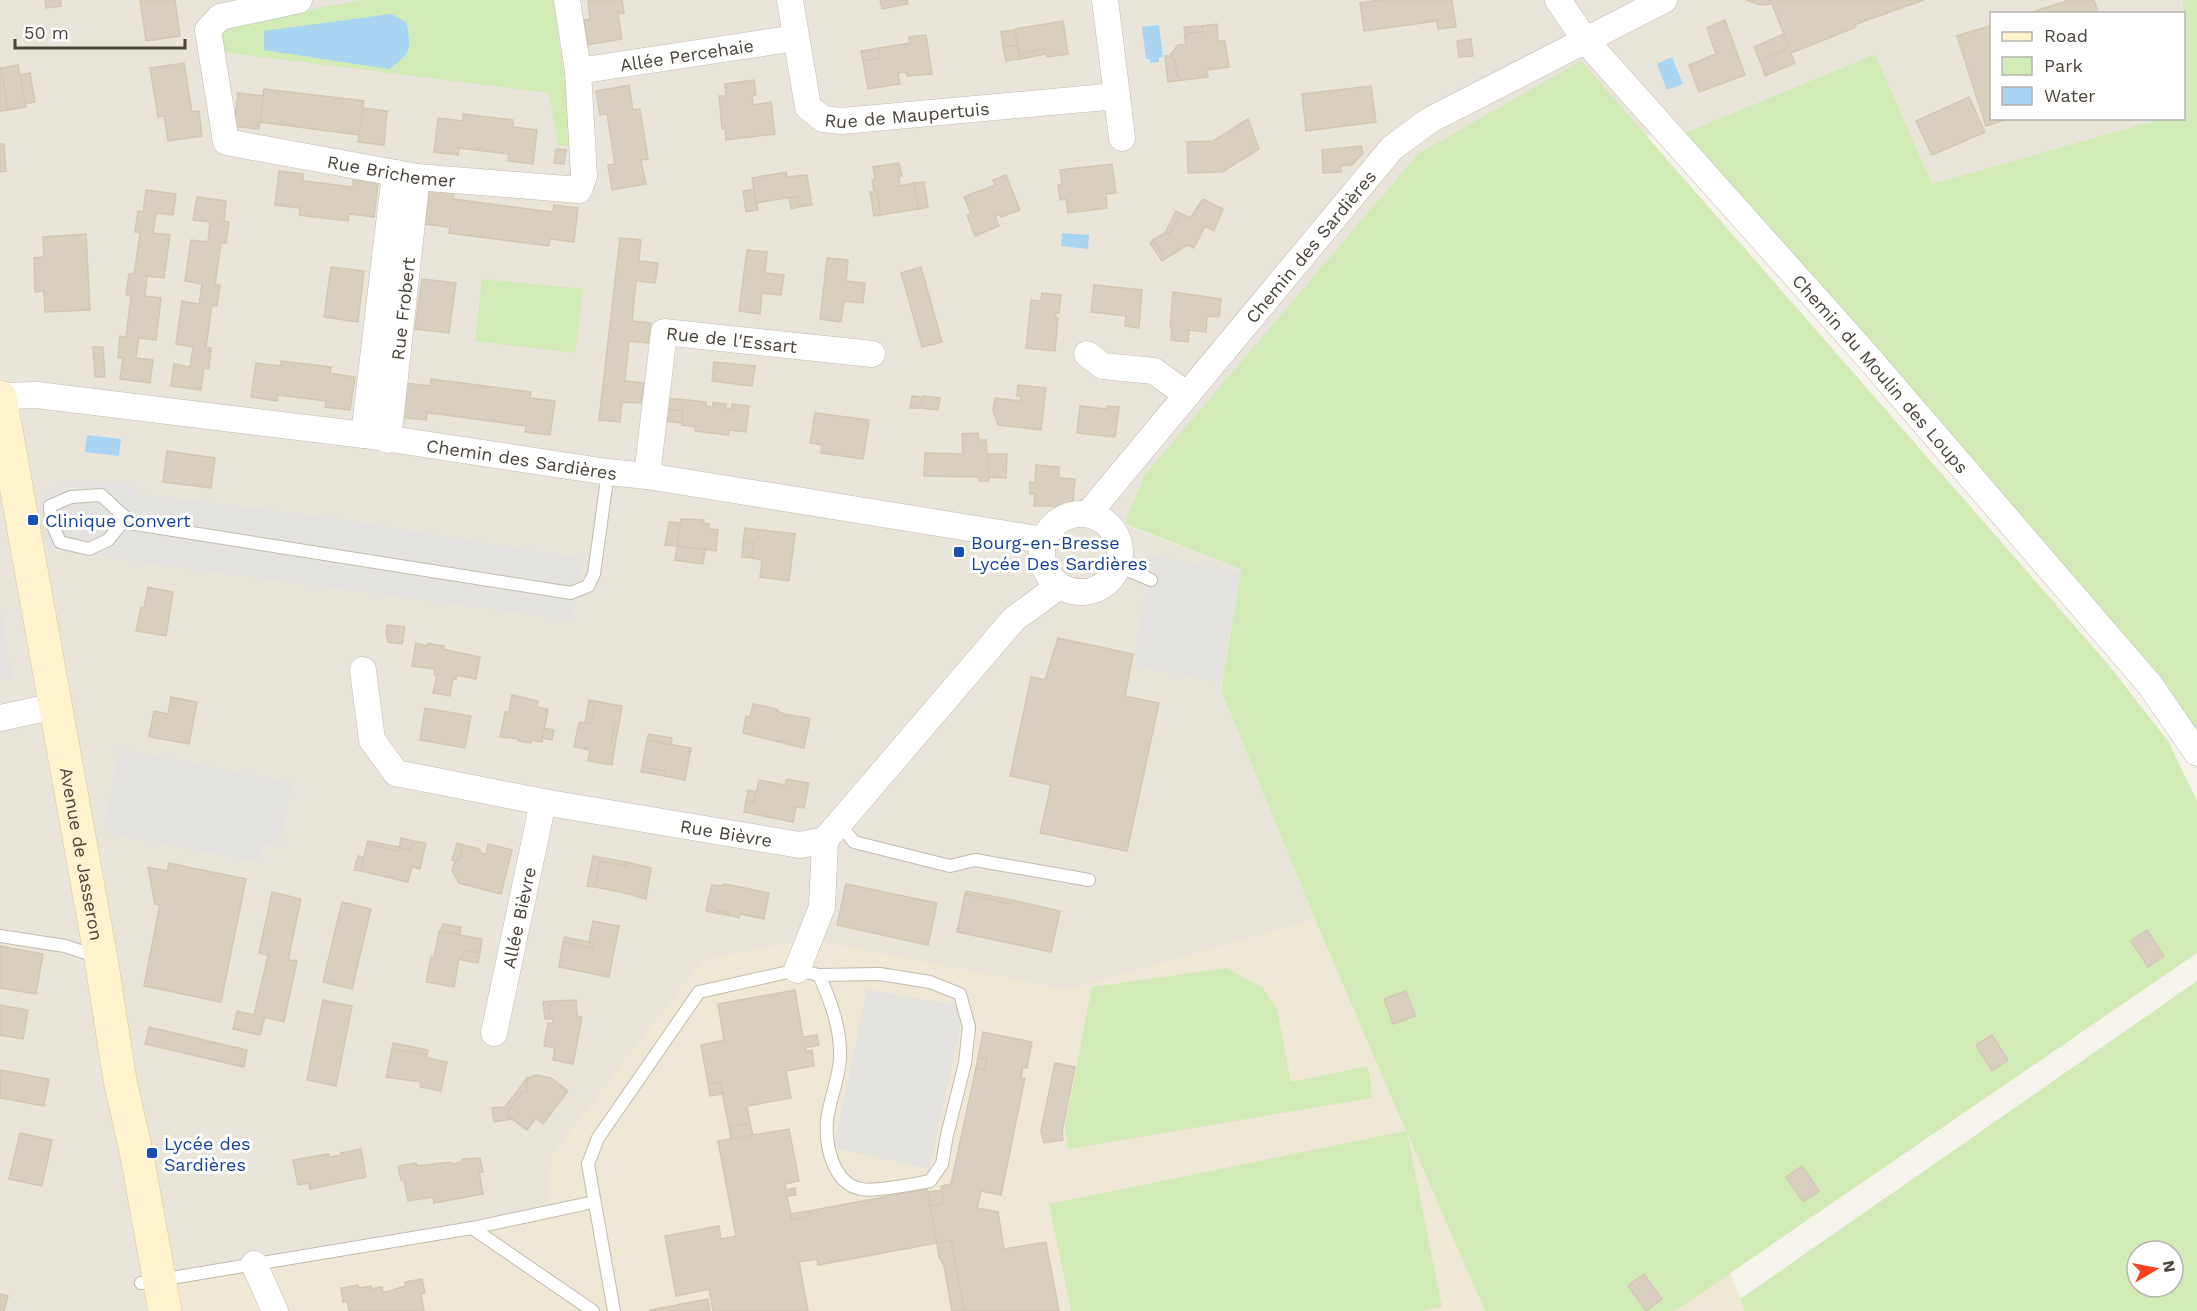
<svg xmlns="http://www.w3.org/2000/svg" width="2197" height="1311" font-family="'Work Sans',sans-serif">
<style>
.residential{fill:#eae5da}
.education{fill:#efe8d6}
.green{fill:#d2eab5;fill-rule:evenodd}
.parking{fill:#e5e3e0}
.water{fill:#a9d4f2}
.building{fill:#d8cfc1;stroke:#d3c7b4;stroke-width:1.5}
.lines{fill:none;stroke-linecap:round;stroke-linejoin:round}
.lane-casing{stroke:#c2bbae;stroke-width:14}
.street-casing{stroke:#c2bbae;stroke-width:27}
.secondary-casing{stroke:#d6c79b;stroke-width:34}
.lane{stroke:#fff;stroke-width:12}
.street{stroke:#fff;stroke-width:26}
.secondary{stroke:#fff3cd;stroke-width:33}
.transit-dot{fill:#1a4fb4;stroke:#fff;stroke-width:2}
.labels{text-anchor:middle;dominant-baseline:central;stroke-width:6;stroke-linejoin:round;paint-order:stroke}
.street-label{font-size:18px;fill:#4b4439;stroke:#fff}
.transit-label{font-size:18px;fill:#164399;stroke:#fff;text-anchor:start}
</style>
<rect width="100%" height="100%" fill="#f6f3ec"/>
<!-- residential -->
<path class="residential" d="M0,0H2183L2182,13L1992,14V118L2160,119L1932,184L1875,54L1682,134L1644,135L1581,62L1125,525L1241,569L1221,690L1315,919L1485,1311H0Z"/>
<!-- education -->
<path class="education" d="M1315,919L1485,1311H148L141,1283L545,1212L552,1155L703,960L809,939L1067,990Z
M1730,1272L1745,1311H1675Z"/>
<!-- green -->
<path class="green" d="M361,0H553L574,146L558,145L549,93L222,52L219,36L226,26Z
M2183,0H2197V732L2162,678L1682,134L1875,54L1932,184L2160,119L2184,118Z
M1581,61L2107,663L2168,741L2197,801V953L1675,1311H1485L1407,1132L1442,1307L1421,1311H1071L1049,1204L1406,1131L1315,919L1221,690L1241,569L1125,524L1144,476L1418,154Z
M482,279L583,289L575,353L475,341Z
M1227,968L1263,988L1277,1009L1291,1082L1368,1066L1372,1098L1068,1149L1065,1127L1092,987Z
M2197,981V1311H1745L1740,1299ZM2137,1251H2173V1287H2137Z"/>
<!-- parking -->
<path class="parking" d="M68,481L130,483L140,494L339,519L584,559L572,620L65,552L48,548L43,535L39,503L44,496Z
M1151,555L1241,573L1219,683L1133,665Z
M0,606L13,678L0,681Z
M119,749L292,783L280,846L263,843L259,862L104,832Z
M867,989L965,1007L929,1169L834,1148Z"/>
<!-- water -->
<path class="water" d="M391,14L406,22C412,47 411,54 389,69L264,50V31Z
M1159,25L1163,57L1159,58V62L1150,63V59H1146L1142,27Z
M1672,57L1683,84L1667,90L1657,64Z
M1062,233L1089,235L1088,249L1061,246Z
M87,435L121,439L119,456L85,452Z"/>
<!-- building -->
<path class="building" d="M45,0H61V6L46,8Z
M140,0H175L180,36L146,41Z
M588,0H622L624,13L618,14L622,39L588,45L584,20L590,19Z
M880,0H907L908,4L882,9Z
M1379,0H1452L1456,27L1438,29L1437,21L1364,31L1360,3Z
M1746,0H1924L1867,20L1855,25L1856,27L1791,53L1795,63L1765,76L1760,61L1789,47L1772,4L1760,5Z
M2069,0H2094L2099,14H2026Z
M1725,20L1745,75L1699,92L1689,65L1716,54L1707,28Z
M1063,21L1068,54L1047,57L1045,49L1019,54L1015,29Z
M1217,24L1218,41H1225L1229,67L1207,70L1208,77L1183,80L1177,76L1175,60L1169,56L1178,45L1186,44L1185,39L1190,33L1203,32L1202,26Z
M1992,25V118H2011L1986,126L1957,36Z
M1202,26L1203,32L1190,33L1185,39L1184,27Z
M1015,30L1017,45L1003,47L1001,32Z
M1784,34L1789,47L1760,61L1754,47Z
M926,35L932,74L907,76L906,72L898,73L900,84L868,89L863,61L880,58L878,48L910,43L909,37Z
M1471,39L1473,56L1459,57L1457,41Z
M1017,45L1020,59L1006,61L1003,47Z
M878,48L880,58L863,61L861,51Z
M1045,49L1046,54L1020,59L1019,54Z
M1165,56H1169L1175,60L1177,76L1183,80L1168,82Z
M184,63L192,112L199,111L202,136L168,141L164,116L158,117L150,68Z
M18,65L26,107L8,110L1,68Z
M1,68L8,110L0,111V68Z
M30,73L35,102L25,104L20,75Z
M754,80L756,95L752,96L753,105L771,102L775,134L726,140L725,128L722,129L719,96H726L725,84Z
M629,85L633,110L640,109L648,159L641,160L646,184L612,190L608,165L615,164L613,152L607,114L600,115L596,91Z
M1371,86L1376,122L1306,131L1302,94Z
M264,89L364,101L359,135L260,122Z
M238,93L263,96L259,129L234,126Z
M1969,97L1985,132L1932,155L1916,121Z
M363,108L387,111L384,145L358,142Z
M463,114L513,120V127L537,130L533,164L508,161L509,154L459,148L458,155L434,152L438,118L463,121Z
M1248,119L1259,149L1222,172L1188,173L1187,142L1213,141Z
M0,144H4L6,171L0,172Z
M1361,146L1363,153L1352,165L1341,166V172L1323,173L1322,150Z
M556,149L566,150L564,164L554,163Z
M899,163L902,176H899L900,186L914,183L919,209L881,215L877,192H874L872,180L875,179L873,167Z
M1112,164L1116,193L1106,194L1107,208L1068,213L1066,199L1060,200L1058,185L1062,184L1060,170Z
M279,171L303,174V181L353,187V180L378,183L374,217L349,214L348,221L299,215L300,208L275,205Z
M786,172L787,177L807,175L812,205L799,207L798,196L756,203L752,178Z
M1006,175L1020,210L1001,217L1000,214L995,216L999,226L975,236L967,215L971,213L964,197L995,185L993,180Z
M924,182L928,207L919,209L914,183Z
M429,189L454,193L453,199L553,212L554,205L578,208L574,242L550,239L549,246L449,233L450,227L425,224Z
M754,189L758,210L746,212L743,191Z
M146,190L176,194L173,215L156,213L153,233L170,235L164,278L147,276L145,296L161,298L156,340L139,338L136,358L153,360L150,383L120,379L123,358H118L120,336L126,337L131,296L126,295L129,274H134L140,233L135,232L138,211L143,212Z
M870,192H877L881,215L874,216Z
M798,196L799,207L791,209L789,198Z
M197,197L226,201L224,221L229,222L226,243H221L215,284L220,285L217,306L212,305L206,347L211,348L209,369L204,368L201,390L171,386L174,364L190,367L193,347L176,344L182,301L199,304L202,284L185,281L191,240L208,242L210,222L193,220Z
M1203,199L1223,209L1214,231L1205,226L1194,248L1187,245L1165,259L1153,240L1165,233L1169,235L1180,213L1190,218Z
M1176,211L1180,213L1169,235L1165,233Z
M86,234L90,310L45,312L44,291L35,292L34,258L44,257L43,237Z
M620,238L641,240L639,261L658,263L655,283L636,281L632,321L651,323L648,343L629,341L625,381L644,383L641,403L622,402L620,422L599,420Z
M1153,240L1165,259L1162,261L1150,243Z
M747,250L767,252L765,273L784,275L781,295L762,293L760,314L739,311Z
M827,258L848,260L846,281L865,283L863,303L844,301L841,322L820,319Z
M331,267L364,271L358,322L324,317Z
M921,267L942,342L922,347L901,273Z
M422,279L456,283L449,333L415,329Z
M1094,285L1142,290L1139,328L1125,326L1126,316L1091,312Z
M1173,292L1221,299L1219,317L1207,316L1206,332L1189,330L1188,342L1171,340L1172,328H1170Z
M1042,293L1061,295L1059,313H1056V318H1058L1055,351L1026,348L1031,300L1041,301Z
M93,347H103L105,377H95Z
M281,361L331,367L330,373L355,377L350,410L325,407L326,401L277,395V401L251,397L256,363L281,366Z
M714,362L755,366L752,386L712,381Z
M431,379L531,392L530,398L555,401L550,435L525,432L526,426L438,414L427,413L426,420L401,417L405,383L430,386Z
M1018,385L1046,388L1041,430L998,425L993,410L995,398L1020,401L1021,396H1017Z
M912,396L921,397L920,408H910Z
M923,396L940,398L938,410L922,408Z
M667,398L706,402V406L713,407V402L726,404L725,408L732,409V404L749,406L746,432L729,430V435L695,431V427L682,425L683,411L665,409Z
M1080,406L1107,409V406L1119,407L1115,437L1077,433Z
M665,409L683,411L682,423L664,421Z
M815,413L869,420L863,459L821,453L822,445L810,443Z
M978,433L979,440H986L989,477L988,481H979V477L924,476L925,453L963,454L962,434Z
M167,451L215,458L211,488L163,482Z
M987,454H1007L1006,478L989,477Z
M1036,465L1059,467V478L1075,479L1073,502L1055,506H1034L1035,494H1030V482L1035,483Z
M681,519L704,520L703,523L709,524V529L718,530L716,551L677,546Z
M669,522L681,523L677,546L665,545Z
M745,528L795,534L789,581L760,577L762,560L752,558L754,543L743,542Z
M743,542L754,543L752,558L742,557Z
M677,546L705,549L703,564L675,560Z
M148,587L173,592L166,636L136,631L141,607L144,608Z
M387,625L405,627L402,644L388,642L386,633Z
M1058,638L1133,654L1125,696L1159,703L1127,851L1040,833L1051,785L1010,776L1031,677L1045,680Z
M416,643L427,646L428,643L444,646L443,649L480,657L476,679L457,675L456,679L453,678L450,696L433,693L437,675H434L435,669L412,666Z
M512,695L538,701L537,707L548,709L542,742L531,740V743L518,741L519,739L500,737L505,712H509Z
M171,697L197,702L189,744L149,737L154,711L168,714Z
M589,700L595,701L591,724L585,723Z
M595,701L622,706L619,724L615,723L611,744L615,745L612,765L588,761L590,750L574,747L579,722L591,724Z
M753,704L777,709V711L784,714L810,718L804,748L743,733L746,716L750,717Z
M425,708L471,716L465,748L420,740Z
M615,723L619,724L615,745L611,744Z
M544,728L554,730L552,740L542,738Z
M649,734L672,738L671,745L647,740Z
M647,740L691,748L685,780L664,776L665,771L642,767Z
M642,767L665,771L664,776L641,772Z
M787,779L809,783L804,808L796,807L793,822L744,812L746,801L754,803L759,780L785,785Z
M748,790L756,792L754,803L746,801Z
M401,838L413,841L411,850L399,847Z
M368,841L399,847L398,851L367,844Z
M413,841L426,843L420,869L412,867L408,882L361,871L367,844L398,851L399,847L411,850Z
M457,843L463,845L460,858L455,861L452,860Z
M488,844L512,850L501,894L459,883L452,871L455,861L460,858L463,845L479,849L481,853L486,854Z
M358,856L364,857L361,871L354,870Z
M593,856L627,862L626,866L600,861L595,887L587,886Z
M600,861L626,866L627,862L651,868L646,899L634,896V895L595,887Z
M169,863L246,879L221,1002L144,986L160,905L155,904L148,867L167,871Z
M725,884L769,893L764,919L740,914L739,918L716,910L708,900L712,885L721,886Z
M846,884L937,903L928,945L837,925Z
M966,891L1012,900L1011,904L965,894Z
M272,892L301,899L288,960L297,961L284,1022L265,1017L260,1035L233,1029L237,1011L254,1015L268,955L259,953Z
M965,894L1011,904L1012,900L1060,911L1051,952L957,932Z
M708,900L716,910L728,913L730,916L706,911Z
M342,902L371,909L352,989L323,982Z
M593,921L619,926L609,977L559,967L563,942L592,948L593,943L589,942Z
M443,924L461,927L460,935L441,931Z
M2147,930L2164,956L2148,967L2131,941Z
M439,931L482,939L480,953L464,950L462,960L459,959L454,987L426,982L431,957L434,958Z
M565,937L593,943L592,948L563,942Z
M0,946L43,954L36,994L0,988Z
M464,950L480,953L478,963L462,960Z
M795,990L803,1037L817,1035L819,1045L805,1048L806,1051L812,1050L814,1066L786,1071L791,1098L747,1106L750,1123L729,1127L720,1082L708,1084L701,1045L724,1040L718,1004Z
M1406,991L1415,1016L1393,1024L1384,999Z
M323,1000L352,1006L336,1086L307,1080Z
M576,1000L577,1016L582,1017L573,1064L553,1060L555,1048L544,1046L548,1023L552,1024L553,1019H549V1007L554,1001Z
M554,1001L549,1007V1019H545L543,1002Z
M0,1005L28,1010L23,1039L0,1035Z
M149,1027L247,1050L244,1067L145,1044Z
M983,1032L1032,1042L1027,1068L1023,1067L1021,1078H1025L1001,1195L981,1191L977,1208L998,1212L1004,1249L1046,1242L1059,1311H964L951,1240L937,1243L930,1206L944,1203L941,1186L951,1184L976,1068L985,1070L987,1059L978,1058Z
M1992,1035L2008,1060L1992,1071L1976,1045Z
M393,1043L428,1050L427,1055L392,1049Z
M392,1049L427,1055V1058L447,1062L441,1091L420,1087L421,1082L386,1077Z
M978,1058L987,1059L985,1070L976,1068Z
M1055,1063L1075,1067L1062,1132L1063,1140L1044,1143L1041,1131Z
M1,1070L49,1079L44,1106L0,1098Z
M536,1075L551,1078L568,1091L543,1124L536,1118L527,1130L508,1116V1111L522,1092H527V1078Z
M527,1078V1092H522L508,1111V1116L513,1119L494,1122L492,1108L505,1107Z
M720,1082L723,1094L710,1096L708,1084Z
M750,1123L753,1135L731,1139L729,1127Z
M789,1129L799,1181L785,1184L786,1190L795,1188L796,1195L787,1196L792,1220L810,1216L808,1211L927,1189L937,1243L818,1265L817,1259L799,1262L808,1311H713L709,1289L676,1296L665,1236L719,1226L721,1239L736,1236L718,1141Z
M20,1133L52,1140L42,1186L9,1179Z
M361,1149L366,1177L310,1189L309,1183L298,1185L293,1160L329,1154V1157L342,1155L341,1153Z
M480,1158L483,1172H479L483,1194L434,1203L433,1197L408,1201L404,1180H401L398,1166L416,1163L417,1166L451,1162L452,1164L462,1162V1159Z
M1802,1166L1819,1191L1803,1202L1786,1177Z
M942,1190L944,1203L930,1206L928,1192Z
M808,1211L810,1216L792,1220L790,1214Z
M951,1240L964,1311H952L944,1266L939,1257L937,1243Z
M1644,1274L1662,1299L1646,1311L1628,1286Z
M422,1279L425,1293L421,1294L424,1311H349L347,1301L343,1302L341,1288L358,1285L359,1288L371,1286L372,1289L382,1287L383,1293L405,1286V1282Z
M0,1294L8,1296L4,1311H0Z
M708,1299L710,1311H650V1310Z"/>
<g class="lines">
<defs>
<path id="lane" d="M126,518L108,540L89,549L60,542L51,521L50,506L71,497L101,495L126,518L135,524L571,593L588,586L594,574L608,472
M1118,566L1151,580
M839,823L854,842L950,866L975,860L1089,880
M0,936L65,946L98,957
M472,1228L593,1311
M141,1283L472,1228L594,1202
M614,1311L588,1164L598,1138L699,992L797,970L819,975L880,974L930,982L960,994L969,1027L965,1063L947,1135L942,1164L930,1181C914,1184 876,1192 861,1189C833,1184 825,1145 827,1121C829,1100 839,1080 840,1058C841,1028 831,1002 819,975"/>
<g id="street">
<path id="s1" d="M299,0L220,17L208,30L226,142L417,177L579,190L584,176L578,71L567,0"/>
<path id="s2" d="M790,0L808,107L823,119L842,121L1117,96L1105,0"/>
<path id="s3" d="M1558,0L1585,40L1860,348L2150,685L2197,753"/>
<path id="s4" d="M578,71L796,38"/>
<path d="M1117,96L1122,138"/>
<path d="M1087,354L1103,366L1154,371L1187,395"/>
<path id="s5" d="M0,396L37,395L364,435L608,472L647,476L1044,540"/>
<path d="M364,435L395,173"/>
<path id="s6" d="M388,440L417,177"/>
<path id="s7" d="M647,476L664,332L872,354"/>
<circle cx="1081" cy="553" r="39"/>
<path id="s8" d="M1088,514L1392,148L1430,120L1664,0"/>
<path id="s9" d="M363,670L372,740L396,773L543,802L800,845L825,840L1014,619L1059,586"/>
<path d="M0,718L55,706"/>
<path d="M797,970L822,907L825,840"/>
<path id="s10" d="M494,1033L543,802"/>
<path d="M254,1264L275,1311"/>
</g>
<g id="secondary">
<path id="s11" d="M0,397L101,959L120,1080L137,1156L165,1311"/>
</g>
</defs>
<!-- lane casing -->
<use href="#lane" class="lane-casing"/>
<!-- street casing -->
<use href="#street" class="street-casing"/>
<!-- secondary casing -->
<use href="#secondary" class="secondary-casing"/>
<!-- lane -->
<use href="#lane" class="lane"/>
<!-- street -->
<use href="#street" class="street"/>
<!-- secondary -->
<use href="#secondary" class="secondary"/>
</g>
<!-- markers -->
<g class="transit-dot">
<rect x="27" y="514" width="12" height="12" rx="3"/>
<rect x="953" y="546" width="12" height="12" rx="3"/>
<rect x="146" y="1147" width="12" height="12" rx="3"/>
</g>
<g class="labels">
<!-- street labels -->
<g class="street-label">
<text stroke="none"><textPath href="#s4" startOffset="110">Allée Percehaie</textPath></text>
<text stroke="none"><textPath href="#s2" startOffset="212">Rue de Maupertuis</textPath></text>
<text stroke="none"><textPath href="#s1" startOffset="380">Rue Brichemer</textPath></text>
<text stroke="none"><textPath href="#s8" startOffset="348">Chemin des Sardières</textPath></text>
<text stroke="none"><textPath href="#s6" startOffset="132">Rue Frobert</textPath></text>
<text stroke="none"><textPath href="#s7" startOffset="213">Rue de l'Essart</textPath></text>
<text stroke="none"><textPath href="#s3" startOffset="494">Chemin du Moulin des Loups</textPath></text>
<text stroke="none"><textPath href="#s5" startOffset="526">Chemin des Sardières</textPath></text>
<text stroke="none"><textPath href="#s9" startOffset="447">Rue Bièvre</textPath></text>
<text stroke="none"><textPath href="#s11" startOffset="464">Avenue de Jasseron</textPath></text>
<text stroke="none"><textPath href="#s10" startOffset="118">Allée Bièvre</textPath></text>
</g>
<!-- transit labels -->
<g class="transit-label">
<text x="45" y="520">Clinique Convert</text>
<text x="971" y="542">Bourg-en-Bresse<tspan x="971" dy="21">Lycée Des Sardières</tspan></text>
<text x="164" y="1143">Lycée des<tspan x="164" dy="21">Sardières</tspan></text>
</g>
</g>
<!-- legend -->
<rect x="1990" y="12" width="195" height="108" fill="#ffffff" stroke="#b7b4b0" stroke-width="1.5"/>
<rect x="2002" y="32" width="30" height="9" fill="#fff3cd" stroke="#b7b4b0" stroke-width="1.5"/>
<text x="2044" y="42" font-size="18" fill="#4b4439">Road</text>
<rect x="2002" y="57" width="30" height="18" fill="#d2eab5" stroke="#b7b4b0" stroke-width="1.5"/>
<text x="2044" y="72" font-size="18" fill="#4b4439">Park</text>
<rect x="2002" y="87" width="30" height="18" fill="#a9d4f2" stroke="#b7b4b0" stroke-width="1.5"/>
<text x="2044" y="102" font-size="18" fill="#4b4439">Water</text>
<!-- north arrow -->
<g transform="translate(2155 1269) rotate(80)"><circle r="28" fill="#ffffff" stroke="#b7b4b0" stroke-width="1.5"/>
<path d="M0-4.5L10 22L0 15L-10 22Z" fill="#fc3f1d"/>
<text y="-9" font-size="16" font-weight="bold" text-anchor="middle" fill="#4b4439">N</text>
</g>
<!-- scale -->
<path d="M15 39v9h170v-9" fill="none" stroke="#4b4439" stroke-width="3"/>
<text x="24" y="39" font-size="18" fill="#4b4439" stroke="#ffffff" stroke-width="4.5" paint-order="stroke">50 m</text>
</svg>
